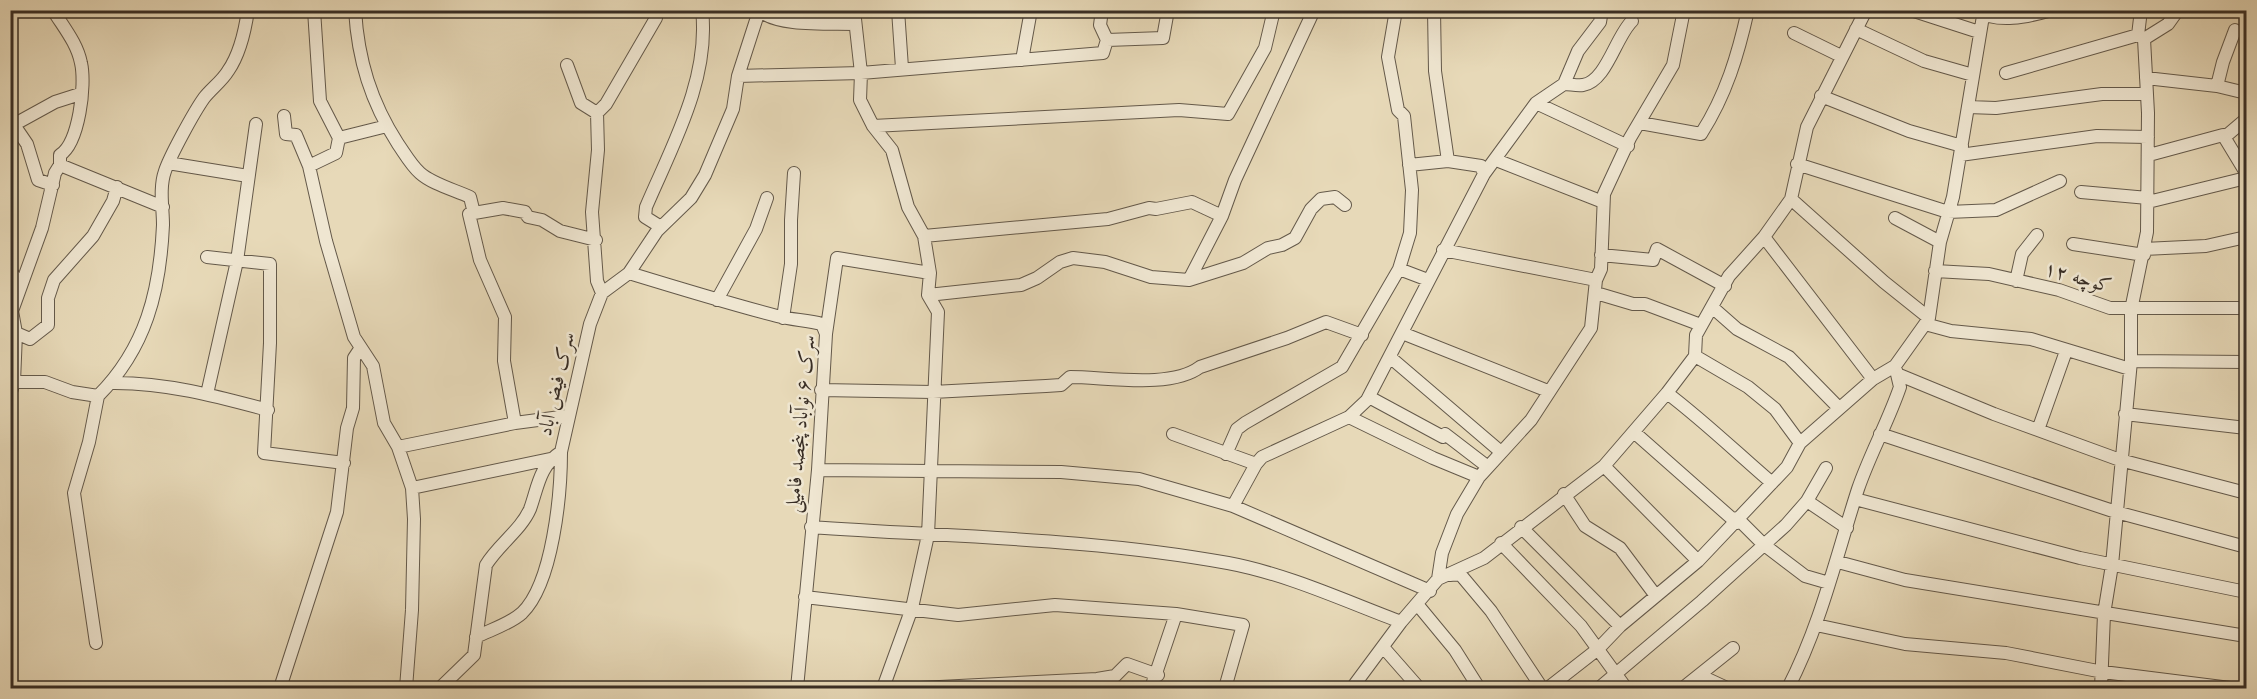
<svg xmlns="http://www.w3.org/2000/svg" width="2257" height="699" font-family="Cardo,Amiri,serif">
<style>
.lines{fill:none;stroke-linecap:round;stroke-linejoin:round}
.minor-casing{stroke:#64594a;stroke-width:14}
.minor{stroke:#efe6d1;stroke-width:12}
.labels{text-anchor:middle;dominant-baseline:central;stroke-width:5;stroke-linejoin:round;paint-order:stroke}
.street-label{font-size:20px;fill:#392e25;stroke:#efe6d1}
</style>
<rect width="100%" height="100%" fill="#e7d9b8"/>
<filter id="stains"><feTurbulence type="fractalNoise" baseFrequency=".00333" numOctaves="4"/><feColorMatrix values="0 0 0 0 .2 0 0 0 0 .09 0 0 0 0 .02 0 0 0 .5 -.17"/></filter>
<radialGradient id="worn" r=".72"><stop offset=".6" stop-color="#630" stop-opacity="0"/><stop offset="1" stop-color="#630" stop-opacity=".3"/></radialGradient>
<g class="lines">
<defs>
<path id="minor" d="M355,10C358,60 371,102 398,144C405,154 411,165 420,173C432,184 455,190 470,197L474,213L469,214L480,260L505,317L504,361L515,423
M759,10C776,27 830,23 854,24
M854,10L861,73L860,100L873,126L892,150L908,207L924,236L930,273L928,295L938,312L928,535L912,608L883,688
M898,10L902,68
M1434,10L1435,71L1448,161
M1911,10L1979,32
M1975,10C1998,24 2027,17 2052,10
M1856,29L1924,61L1973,75
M1794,33L1841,56
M2144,39L2168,24L2178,10
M1107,40L1163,38L1168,10
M1022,60L1031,10
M567,65L581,103L597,113
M2006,73L2138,35
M738,76L861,73L1103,53L1107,40L1100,25L1102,10
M2146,78L2217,86L2246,93
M1564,84C1570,84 1577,86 1583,85C1606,82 1616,36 1632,21
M2217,86L2223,62L2235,30
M1821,96L1909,131L1962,146
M1536,103L1628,146
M1968,107L1996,108L2102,94H2147
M284,116L286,134L296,135L309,166L326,241L354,337L373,366L384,423L398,447L412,488L414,519L412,610L406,688
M10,119L27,144L38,180L53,185
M1640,123L1701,134C1726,95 1738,55 1748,10
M15,124L55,102L80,94
M873,126L1179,110L1228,114L1265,48L1274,10
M2226,136L2246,119
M339,138L387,126
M1960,155L2097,136L2148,137
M2149,155L2223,135L2246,173
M1496,160L1603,202
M168,163L248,176
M1797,164L1948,212L1996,210L2060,181
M60,165L163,207
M1409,165L1448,161L1481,166L1484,174
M309,166L336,153L339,138L320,101L314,10
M2081,192L2148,198
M1791,199L1884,282L1929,318
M2148,202L2246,178
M474,213L503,208L525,212L528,217L542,220L560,231L596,240
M1895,218L1940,242
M661,227L645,217L646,207C672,146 710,79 702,10
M924,236L1108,219L1149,208L1156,209L1192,202L1222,216
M1764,237L1873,379
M2073,244L2144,255
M2144,249L2206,246L2246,237
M1443,250L1596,280
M1601,255L1653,260L1657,249L1725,286
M207,257L270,264V343L264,453L344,463
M1399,269L1428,280
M10,270L20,285
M1935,271L1989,274L2059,290L2110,308H2246
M629,273C678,288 727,303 777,316C792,320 807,320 822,324L826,334
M1189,280L1222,216L1235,180L1314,10
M2016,281L2022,254L2037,235
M602,293L597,281L592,212L598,150L597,113L606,104L656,18L657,10
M1596,293L1633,304H1645L1701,325
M928,295L1021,285L1037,278L1060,262L1073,258L1105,262L1151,277L1189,280L1243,263L1268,248L1282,245L1295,238L1311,209L1321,199L1335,197L1345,205
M717,300L756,229L767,198
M1712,307L1737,329L1789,357L1839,408
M783,318L791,264V220L794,173
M1925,324L1951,331L2031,339L2130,369
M16,333L30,339L48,325V298L54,280L93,236L113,201L117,187
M1402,333L1548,391
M1695,356L1748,387L1775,409L1800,443
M1391,358L1501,452
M2131,361L2246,362
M1897,374L1994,414L2120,460L2246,493
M14,382H45L72,392L98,396C146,348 160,291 163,225C163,208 159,188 165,171C170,156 194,112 204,98C211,89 222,81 228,71C240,54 245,31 248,10
M110,383C164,382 216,396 268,410
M821,390L933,392L1046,386L1061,385L1070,377C1106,377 1171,389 1200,367L1287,338L1326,322L1362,335
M1667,393C1704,421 1737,453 1772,483
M207,394L237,261L256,124
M10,395L14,382L16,333L12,311L42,228L55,173L60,165V155C79,143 86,85 81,63C77,43 64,28 53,10
M1369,397L1443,437L1445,434L1488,467
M2125,414L2246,428
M1349,417L1433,458L1479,477
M2038,430L2066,351
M1635,433L1737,523
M1173,434L1256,464
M1880,434L2116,512L2246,547
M398,447L515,423L568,416
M1226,454L1237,429L1245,423L1342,367L1399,269L1410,233L1412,190L1404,116L1398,110L1388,57L1396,10
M1604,466L1698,561
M818,470L1061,472L1139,479L1233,506L1430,591
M412,488L550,459
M1564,494L1585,526L1620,548L1656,596
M1855,499L2080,558L2246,592
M1807,501L1847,528
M1233,506L1256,464L1262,457L1349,417L1367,400L1484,174L1536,103L1564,84L1578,51L1600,22L1602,10
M1737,518L1763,544L1805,576L1829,583
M811,527C950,537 1091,538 1228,563C1287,574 1345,601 1401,622
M1521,527L1620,626
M1501,543L1581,626L1626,688
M1838,562L1905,580L2246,636
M1450,575L1460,574L1491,611L1542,688
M1438,579L1484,558L1604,466L1667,393L1695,356L1696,335L1729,276L1764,237L1791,199L1807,127L1866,10
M805,597L958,615L1055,605L1176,614L1243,625L1225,688
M1417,604L1455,650L1479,688
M1816,625L1905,644L2006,653L2103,672L2230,688
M476,637C490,630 510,624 522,613C553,583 561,494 561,452
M96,643L74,493L89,442L98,396
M1383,647L1419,688
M1701,676L1727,688
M280,688L337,512L347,428L353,408L354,358L360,349
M440,688L474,655L486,565C498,545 521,530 530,509C538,487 539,466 561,452L590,324L602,293L629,273L657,231L691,198L705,175L733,109L738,76L759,11
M797,688L818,470L826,334L837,258L930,273
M920,688L1097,679L1115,676L1127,664L1158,675
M1151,688L1176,614
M1352,688L1401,622L1438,579L1442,553L1457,514L1479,477L1531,420L1591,328L1596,280L1601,269L1604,194L1630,138L1673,65L1684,10
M1548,688L1598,649L1620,626L1698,561L1787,467L1800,443L1873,379L1895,366L1925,324L1929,318L1940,242L1953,197L1984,10
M1599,688L1702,601L1786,525L1807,501L1826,468
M1683,688L1733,648
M1788,688C1821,624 1836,557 1858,489C1870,454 1888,422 1900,387L1896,370
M2101,688L2104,614L2112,565L2131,361V310L2147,232L2148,113L2144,39L2138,35L2141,10"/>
</defs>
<!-- minor casing -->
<use href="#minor" class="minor-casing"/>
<!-- minor -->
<use href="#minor" class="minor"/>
</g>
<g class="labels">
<!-- street labels -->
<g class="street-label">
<text transform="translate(2078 277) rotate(16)">کوچه ۱۲</text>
<text transform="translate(556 384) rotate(-77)">سرک فيض آباد</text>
<text transform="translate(800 424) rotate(-85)">سرک ۶ نوآباد پنجصد فامیلی</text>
</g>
</g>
<!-- margin -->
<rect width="2257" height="699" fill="none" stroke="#e7d9b8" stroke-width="36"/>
<rect x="12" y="12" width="2233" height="675" fill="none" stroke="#392e25" stroke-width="3"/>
<rect x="18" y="18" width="2221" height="663" fill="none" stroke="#392e25" stroke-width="1.5"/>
<rect width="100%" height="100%" filter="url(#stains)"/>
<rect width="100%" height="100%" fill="url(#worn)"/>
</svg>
